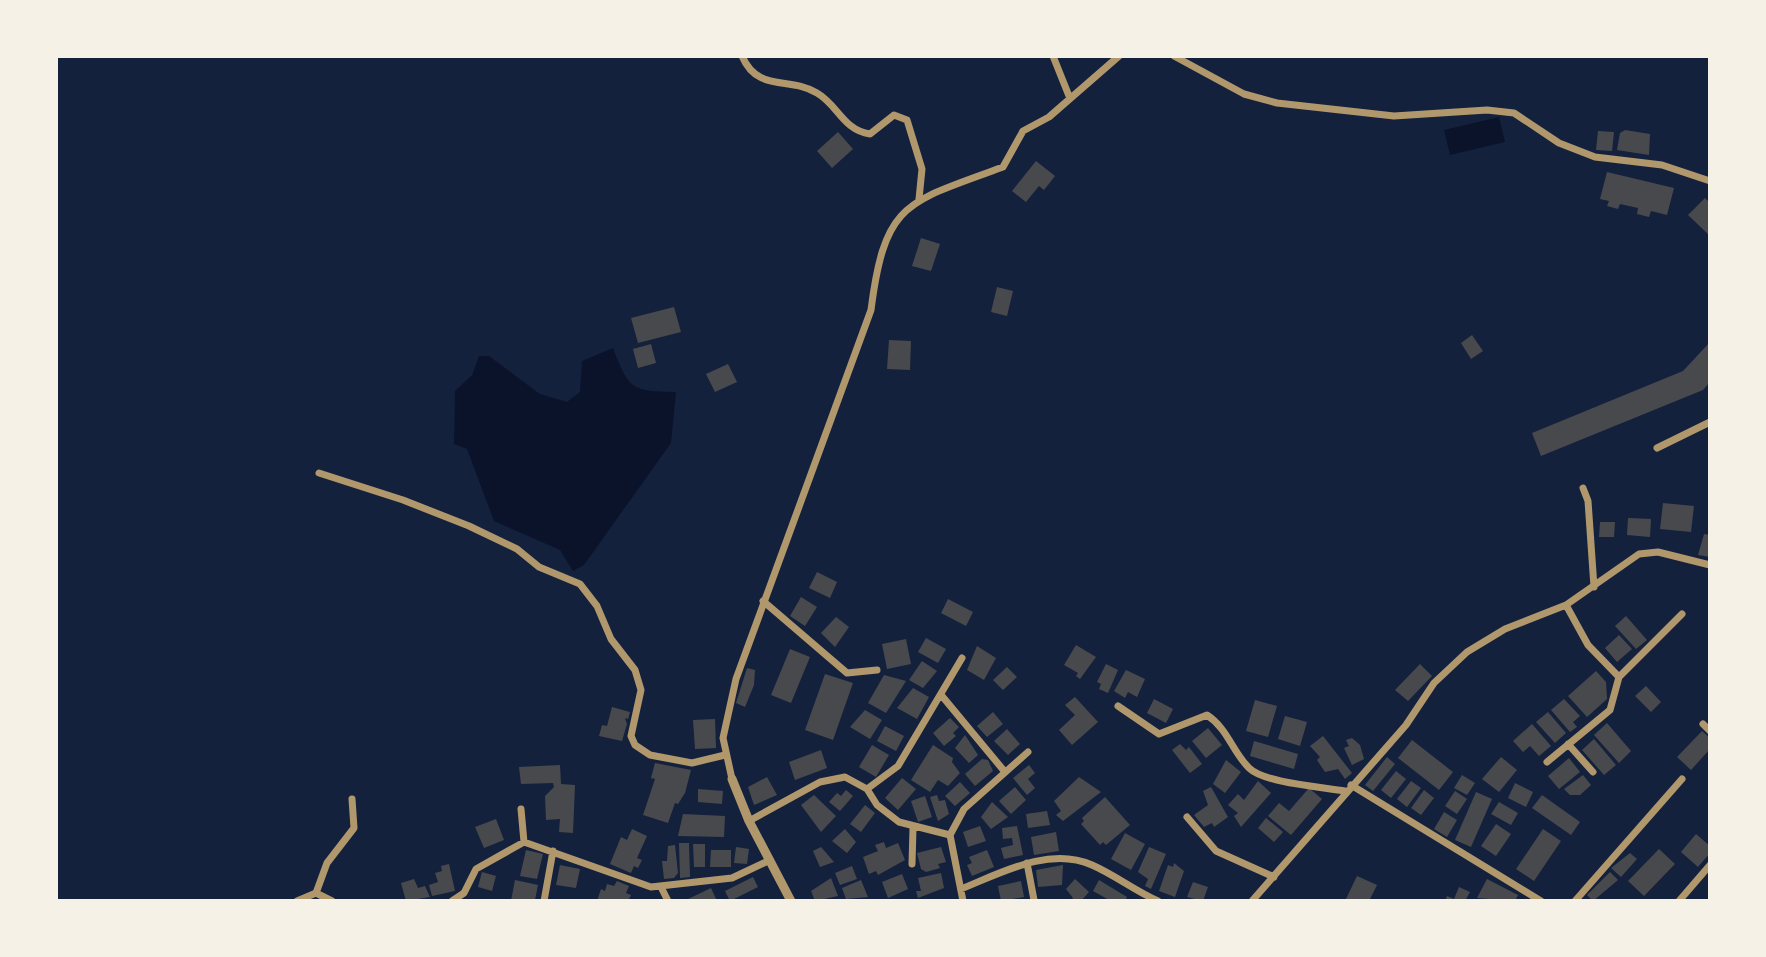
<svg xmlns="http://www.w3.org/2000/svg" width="1766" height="957" font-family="'PT Sans',sans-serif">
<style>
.water{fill:#0b132b}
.building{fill:#48494c}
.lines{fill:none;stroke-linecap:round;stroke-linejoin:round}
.minor{stroke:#b1986c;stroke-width:7}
.tertiary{stroke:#b1986c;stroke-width:9}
</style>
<rect width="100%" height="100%" fill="#14213d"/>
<!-- water -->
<path class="water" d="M1499,117L1505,142L1450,155L1444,130Z
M613,348C629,390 632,391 676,392L671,443L584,565L573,571L560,550L494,521L467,449L454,444L455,391L472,375L479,356H489L540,394L567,402L580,392L582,361Z"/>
<!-- building -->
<path class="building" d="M1625,130L1650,134L1649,155L1617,150L1620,133Z
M1598,131L1614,132L1612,151L1596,150Z
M838,132L853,149L832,168L817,151Z
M1036,161L1055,176L1044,190L1039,186L1026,202L1012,191Z
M1607,172L1674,188L1667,215L1651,211L1649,217L1637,214L1638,208L1620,204L1618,209L1607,206L1609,201L1600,199Z
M1705,198L1710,203V236L1688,215Z
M921,238L940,244L931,271L912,266Z
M997,287L1013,291L1007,316L991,312Z
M674,307L681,332L638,343L631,318Z
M1472,335L1483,351L1471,359L1461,343Z
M889,340L911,341L910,370L887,369Z
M1710,342V382L1703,390L1541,456L1532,433L1683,371Z
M651,344L656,363L638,368L633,349Z
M728,364L737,382L715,392L706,374Z
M1663,503L1694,506L1691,532L1660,529Z
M1628,518L1651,519L1650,537L1627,535Z
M1600,522H1615L1614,537H1599Z
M1704,534L1710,535V557L1698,555Z
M817,572L837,582L830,598L809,588Z
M801,597L817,607L805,626L790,616Z
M948,599L973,612L966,626L941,613Z
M1626,616L1647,640L1636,649L1615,626Z
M836,617L849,627L835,647L821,633Z
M1619,635L1632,649L1617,662L1605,648Z
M926,638L946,649L938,663L918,652Z
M906,639L911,664L887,669L882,644Z
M1076,645L1096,657L1080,679L1076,676L1078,673L1064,665Z
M977,646L996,658L984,680L967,670Z
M790,649L810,657L791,703L771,695Z
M922,661L937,671L923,688L909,680Z
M1106,664L1118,670L1108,693L1099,689L1101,684L1097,682Z
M1420,664L1432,676L1408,701L1395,690Z
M1007,667L1017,677L1003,690L993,680Z
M747,668L755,670L754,685L745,707L736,703Z
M1126,670L1145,679L1137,697L1128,692L1125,698L1114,691Z
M1596,671L1606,682L1607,699L1587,717L1568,696Z
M825,674L853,683L833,740L805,730Z
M884,675L906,681L886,713L868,703Z
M1646,686L1661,702L1651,712L1635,696Z
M913,688L929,697L917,719L897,708Z
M1075,697L1098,722L1072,745L1059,730L1075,715L1065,705Z
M1154,699L1173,709L1166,723L1147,713Z
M1564,699L1580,716L1573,722L1577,727L1570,732L1551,710Z
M1255,700L1277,706L1268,737L1246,731Z
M612,707L630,712L628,719L625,718L627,724L622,741L599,736L602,725L607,726Z
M865,710L882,720L870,739L850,727Z
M993,712L1003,724L987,737L977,726Z
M1548,712L1566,733L1555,743L1536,722Z
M1285,716L1307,722L1300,746L1278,739Z
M950,718L959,727L953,733L956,736L944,746L933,733Z
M715,719L716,748L695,749L693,720Z
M1607,723L1631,751L1619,763L1594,735Z
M1532,724L1551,746L1539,756L1530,746L1523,752L1513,741Z
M885,726L904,736L896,751L877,741Z
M1208,728L1222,745L1206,758L1192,741Z
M1007,729L1020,744L1008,755L994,741Z
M1702,731L1710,738V749L1691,770L1677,757Z
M965,735L978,755L969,763L955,748Z
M1323,736L1352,773L1345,779L1338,769L1325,772L1317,760L1320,757L1310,746Z
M1352,738L1360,745L1364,759L1352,765L1344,748L1349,746L1346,740Z
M1594,739L1616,765L1604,775L1582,750Z
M1412,740L1453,772L1439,790L1398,758Z
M1254,741L1298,754L1294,769L1250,756Z
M1180,744L1186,750L1189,747L1202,764L1190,773L1172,750Z
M872,745L889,755L876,777L859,767Z
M933,745L953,758L952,762L960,773L948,786L938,780L930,792L911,780Z
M821,750L827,768L795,780L789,762Z
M1387,757L1395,764L1373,791L1365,785Z
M1501,757L1517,770L1499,792L1482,779Z
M1569,758L1580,772L1559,789L1548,776Z
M982,759L988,760L993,771L975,786L965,774Z
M1226,760L1241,772L1225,793L1213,784Z
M655,763L691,770L685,793L678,804L675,803L668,823L643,815L655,779L651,778Z
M560,765L561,784L575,785L573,833L559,832L560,819L546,820L545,796L554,787L553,783L521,784L519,767Z
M1029,765L1035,773L1028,779L1035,788L1027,795L1013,778Z
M1396,771L1406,779L1391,798L1381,790Z
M1462,775L1475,783L1467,795L1454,788Z
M1583,775L1591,785L1580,795H1570L1564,789Z
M767,777L777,795L754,805L748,787Z
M1079,777L1101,792L1063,821L1056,815L1061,811L1054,801Z
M902,778L916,789L898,810L885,798Z
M1258,781L1271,793L1241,827L1234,816L1238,813L1228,805L1238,794L1244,800Z
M1411,781L1421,788L1407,807L1397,799Z
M960,782L970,793L955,806L945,796Z
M1515,783L1533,792L1526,807L1508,798Z
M1015,787L1026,800L1011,814L999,801Z
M1211,787L1228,817L1214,827L1212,823L1204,827L1194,815L1208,805L1203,791Z
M1309,788L1322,799L1291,835L1268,816L1279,803L1289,811Z
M698,789L723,791L722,804L698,802Z
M846,790L853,796L840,811L829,802L837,793L841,796Z
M1424,790L1434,798L1421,815L1411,808Z
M1455,791L1467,799L1457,814L1445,806Z
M1476,792L1492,799L1471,847L1455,840Z
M814,795L836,816L821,832L801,805Z
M937,795L939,801L945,800L949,814L938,821L930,797Z
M1542,795L1580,822L1571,835L1532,808Z
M925,796L932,817L918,822L911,801Z
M1105,797L1130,825L1106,845L1103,842L1100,845L1081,824L1084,821L1082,818Z
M992,802L1008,817L991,829L981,817Z
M1499,802L1518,813L1511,825L1491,814Z
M865,805L875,813L861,832L850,824Z
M1047,811L1050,825L1028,828L1026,814Z
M1444,812L1457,820L1447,837L1434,829Z
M683,814L725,816L724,837L678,836Z
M1266,818L1283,832L1274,842L1258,828Z
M496,819L504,840L484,848L475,827Z
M1496,824L1511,834L1496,856L1481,846Z
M980,826L986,841L968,847L963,832Z
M1017,826L1023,855L1004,859L1001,848L1013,845L1012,838L1003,839L1002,828Z
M632,829L647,836L637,858L642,860L638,868L634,866L631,873L610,864L621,837L627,840Z
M845,829L856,842L847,853L832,841Z
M1543,829L1561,841L1534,881L1516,869Z
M1056,832L1059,851L1034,855L1031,837Z
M1125,833L1145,844L1131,870L1111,859Z
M1696,834L1710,846V853L1698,867L1681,852Z
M884,842L886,848L898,843L905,860L878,875L876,871L869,874L863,857L878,851L875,845Z
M679,843H689L690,877L680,878Z
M693,844H705V867H694Z
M675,845L678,873L674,878L664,879L662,861H667L668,846Z
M736,847L749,849L747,864L734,863Z
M821,847L834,862L820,867L813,851Z
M941,847L946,862L938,864L940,868L926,872L921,869L917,853Z
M1149,847L1166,854L1151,889L1145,886L1148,879L1138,872Z
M1659,849L1675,864L1644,896L1628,881Z
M526,850L543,854L537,879L520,876Z
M711,850H731V867H710Z
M987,850L994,867L972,876L967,865L972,863L969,857Z
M1630,853L1637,859L1621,877L1611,868Z
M1174,863L1184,871L1175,897L1159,891L1168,865L1173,867Z
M449,864L455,891L432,896L429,885L438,882L435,873L442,871L441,866Z
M560,865L580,869L576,888L556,885Z
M1063,865L1062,885L1038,887L1036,870Z
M852,866L857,879L840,885L835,873Z
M482,872L496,876L492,891L478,887Z
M1610,872L1618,880L1593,901L1587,895Z
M941,873L944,888L918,898L916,891H921L918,878Z
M902,874L908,889L888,898L882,882Z
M1357,876L1377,885L1369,901H1345Z
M753,877L758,887L730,901L725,891Z
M831,878L838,896L815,901L811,891Z
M414,879L418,888L425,886L430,897L406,901L401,883Z
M1075,879L1089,892L1081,901H1070L1073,898L1066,889Z
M1487,879L1518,895L1515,901L1477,898Z
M515,880L538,885L535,900L511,901Z
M861,880L868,897L846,899L842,888Z
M1099,880L1127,897L1125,901H1111L1093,891Z
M617,881L629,886L626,893L631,895L628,901H597L601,889L605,891L607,884L614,886Z
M1021,881L1024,897L1001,901L998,886Z
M1193,882L1208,887L1203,901L1187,897Z
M1459,887L1470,892L1465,901H1445L1447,896L1454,899Z
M711,888L717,901H684Z"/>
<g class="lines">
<!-- minor -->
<path class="minor" d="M742,56C758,93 789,76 817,93C838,105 843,130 870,134L894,115L907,120L922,169L919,199
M1053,56L1069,96
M1174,56L1244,94L1277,103L1394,116L1487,110L1514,113L1559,143L1595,157L1662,165L1710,181
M1657,448L1710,422
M319,473L403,500L469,526L517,549L539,567L580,584L597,606L611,639L635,670L641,690L631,736L635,745L650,755L692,763L725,755
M1583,488L1588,501L1594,587
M763,601L847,673L877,670
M1619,677L1682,614
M942,696L1005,772
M1118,706L1159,734L1207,715C1228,729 1232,751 1249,768C1264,783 1323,787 1345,791
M1703,724L1710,731
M1568,744L1593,772
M1547,762L1610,710L1619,677L1588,645L1566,605
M732,779L723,738L736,679L871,310C885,200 907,203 1003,167L1023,131L1049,117L1119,56
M1351,785L1541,901
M867,789L898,766L962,658
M521,809L524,842
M1187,817L1216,851L1274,877
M749,821L820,782L845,777L867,789L877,805L899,822L950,835L963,901
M950,835L964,809L1028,752
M1027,863L1034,900
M912,864L913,828
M661,887L668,901
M961,889C1001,873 1049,846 1092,865C1115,875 1135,891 1158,901
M316,893L327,863L354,828L352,799
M297,901L316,893L332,901
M452,901L464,893L476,869L524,842L651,887L732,878L770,860
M544,901L553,851
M1252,901L1406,725L1434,683L1467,652L1505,629L1566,605L1639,554L1658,552L1710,565
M1575,901L1682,779
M1679,901L1710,865"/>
<!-- tertiary -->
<path class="tertiary" d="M732,779L749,821L791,901"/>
</g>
<!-- border -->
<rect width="1766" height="957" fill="none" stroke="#f6f1e7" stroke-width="116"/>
</svg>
